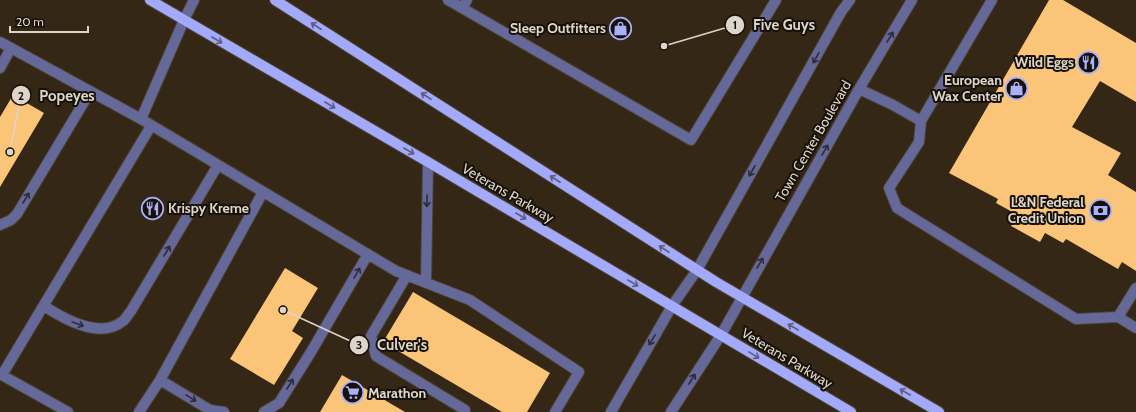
<svg xmlns="http://www.w3.org/2000/svg" width="1136" height="412" font-family="Cabin,sans-serif">
<style>
.building{fill:#fac479}
.lines{fill:none;stroke-linecap:round;stroke-linejoin:round}
.minor-casing{stroke:#4f4333;stroke-width:12}
.major-casing{stroke:#4f4333;stroke-width:12}
.minor{stroke:#65699a;stroke-width:10}
.major{stroke:#a3aafb;stroke-width:10}
.oneway{stroke:#5d5e82}
.oneway2{stroke:#2e2b35}
.labels{text-anchor:middle;dominant-baseline:central;stroke-width:4;stroke-linejoin:round;paint-order:stroke}
.poi-label{font-size:14px;font-weight:bold;fill:#ddd5ca;stroke:#17110a;text-anchor:end}
.street-label{font-size:14px;fill:#ddd5ca;stroke:#17110a}
.leader{fill:none;stroke:#ddd5ca;stroke-width:1.5}
.callout-dot{fill:#ddd5ca;stroke:#17110a;stroke-width:1.5}
.mark-label{font-size:12px;text-anchor:middle;font-weight:bold;fill:#111}
.callout-label{font-size:15px;text-anchor:middle;font-weight:bold;fill:#ddd5ca;stroke:#17110a;stroke-width:4;stroke-linejoin:round;paint-order:stroke}
</style>
<rect width="100%" height="100%" fill="#342716"/>
<!-- building -->
<path class="building" d="M1049,0H1063L1136,43V102L1100,81L1072,127L1121,153L1108,175L1136,192V271L1122,262L1118,269L1066,239L1063,243L1045,233L1040,242L1011,226L1016,214L996,203L998,199L949,173Z
M13,95L44,113L0,187V117Z
M285,268L318,288L292,331L303,338L274,385L230,359Z
M413,292L550,373L527,412H502L383,342Z
M342,375L405,412H320Z"/>
<g class="lines">
<defs>
<path id="minor" d="M194,0L184,20L141,119L396,271L470,300L579,372L555,412
M448,0L462,8
M467,0L462,8L691,140L776,0
M992,0L921,121L919,142L889,188L897,208L1076,319L1118,317L1136,328
M0,42L11,48
M0,68L11,48L141,119
M859,89L893,105L921,121
M0,225L11,220L17,214L90,92
M407,275L371,336L376,356L465,410V412
M426,282L428,162
M44,306C64,319 100,340 123,321C126,319 128,314 131,311L218,165
M1118,317L1136,288
M0,374L68,412
M2,375L151,126
M160,380L210,410L224,412
M139,412L160,380L263,192
M264,412L279,403L311,352L368,254
M611,412L672,306L697,270L841,12L850,0
M671,412L721,335L859,89L912,0"/>
<path id="major" d="M150,0L428,162L851,412
M275,0L716,282L939,412"/>
</defs>
<!-- minor casing -->
<use href="#minor" class="minor-casing"/>
<!-- major casing -->
<use href="#major" class="major-casing"/>
<!-- minor -->
<use href="#minor" class="minor"/>
<!-- major -->
<use href="#major" class="major"/>
</g>
<!-- one-way arrows -->
<defs><path id="oneway-shaft" d="M-6 0H5M1.5-3L5.5 0L1.5 3" fill="none" stroke-width="1.6" stroke-linecap="round" stroke-linejoin="round"/></defs>
<g class="oneway">
<use href="#oneway-shaft" transform="translate(316 26) rotate(-147)"/>
<use href="#oneway-shaft" transform="translate(217 40) rotate(30)"/>
<use href="#oneway-shaft" transform="translate(426 96) rotate(-147)"/>
<use href="#oneway-shaft" transform="translate(330 105) rotate(30)"/>
<use href="#oneway-shaft" transform="translate(409 151) rotate(30)"/>
<use href="#oneway-shaft" transform="translate(555 179) rotate(-147)"/>
<use href="#oneway-shaft" transform="translate(521 216) rotate(30)"/>
<use href="#oneway-shaft" transform="translate(664 249) rotate(-147)"/>
<use href="#oneway-shaft" transform="translate(633 283) rotate(30)"/>
<use href="#oneway-shaft" transform="translate(793 327) rotate(-150)"/>
<use href="#oneway-shaft" transform="translate(754 355) rotate(31)"/>
<use href="#oneway-shaft" transform="translate(905 392) rotate(-150)"/>
</g>
<g class="oneway2">
<use href="#oneway-shaft" transform="translate(890 37) rotate(-59)"/>
<use href="#oneway-shaft" transform="translate(816 58) rotate(119)"/>
<use href="#oneway-shaft" transform="translate(825 150) rotate(-60)"/>
<use href="#oneway-shaft" transform="translate(752 171) rotate(119)"/>
<use href="#oneway-shaft" transform="translate(26 198) rotate(-59)"/>
<use href="#oneway-shaft" transform="translate(427 201) rotate(91)"/>
<use href="#oneway-shaft" transform="translate(167 251) rotate(-59)"/>
<use href="#oneway-shaft" transform="translate(760 263) rotate(-60)"/>
<use href="#oneway-shaft" transform="translate(357 273) rotate(-60)"/>
<use href="#oneway-shaft" transform="translate(78 324) rotate(20)"/>
<use href="#oneway-shaft" transform="translate(652 340) rotate(120)"/>
<use href="#oneway-shaft" transform="translate(692 379) rotate(-58)"/>
<use href="#oneway-shaft" transform="translate(290 384) rotate(-58)"/>
<use href="#oneway-shaft" transform="translate(191 398) rotate(31)"/>
</g>
<!-- icons -->
<defs>
<symbol id="shop-ring" viewBox="-11 -11 22 22"><circle r="9.5" fill="#17110a" stroke="#a9b0fc" stroke-width="1.5"/><path d="M-5-2.5h2.3a2.7 3.5 0 0 1 5.4 0H5L5.5 6h-11ZM-1.5-2.5h3a1.5 2.3 0 0 0-3 0Z" fill="#a9b0fc"/></symbol>
<symbol id="restaurant-ring" viewBox="-11 -11 22 22"><circle r="9.5" fill="#17110a" stroke="#a9b0fc" stroke-width="1.5"/><path d="M-5-6h1v4h1v-4h1v4h1v-4h1v5L-1.5 .5V6h-2V.5L-5-1ZM5-6V6H3V1.5H1.5Q1.5-4 5-6Z" fill="#a9b0fc"/></symbol>
<symbol id="bank-ring" viewBox="-11 -11 22 22"><circle r="9.5" fill="#17110a" stroke="#a9b0fc" stroke-width="1.5"/><path d="M-6-4H6V4H-6ZM0-2.3a2.3 2.3 0 1 0 0 4.6a2.3 2.3 0 1 0 0-4.6Z" fill="#a9b0fc"/></symbol>
<symbol id="supermarket-ring" viewBox="-11 -11 22 22"><circle r="9.5" fill="#17110a" stroke="#a9b0fc" stroke-width="1.5"/><path d="M-6-5.5h2.5l.6 2H6L4.5 2H-2.5L-4.4-4H-6ZM-1.5 3.2a1.3 1.3 0 1 0 .1 0ZM3 3.2a1.3 1.3 0 1 0 .1 0Z" fill="#a9b0fc"/></symbol>
</defs>
<g fill-rule="evenodd">
<use href="#shop-ring" x="608" y="16" width="25" height="25"/>
<use href="#restaurant-ring" x="1076" y="50" width="25" height="25"/>
<use href="#shop-ring" x="1004" y="76" width="25" height="25"/>
<use href="#restaurant-ring" x="140" y="196" width="25" height="25"/>
<use href="#bank-ring" x="1088" y="198" width="25" height="25"/>
<use href="#supermarket-ring" x="340" y="380" width="25" height="25"/>
</g>
<g class="labels">
<!-- poi labels -->
<g class="poi-label">
<text x="606" y="28">Sleep Outfitters</text>
<text x="1074" y="62">Wild Eggs</text>
<text x="1002" y="80">European<tspan x="1002" dy="16">Wax Center</tspan></text>
<text x="1084" y="202">L&amp;N Federal<tspan x="1084" dy="16">Credit Union</tspan></text>
<text x="168" y="208" text-anchor="start">Krispy Kreme</text>
<text x="368" y="393" text-anchor="start">Marathon</text>
</g>
<!-- street labels -->
<g class="street-label">
<text transform="translate(813 141) rotate(-60)">Town Center Boulevard</text>
<text transform="translate(508 193) rotate(30)">Veterans Parkway</text>
<text transform="translate(787 358) rotate(31)">Veterans Parkway</text>
</g>
</g>
<!-- callouts -->
<path class="leader" d="M664 46L735 25M10 152L21 95M283 310L359 345"/>
<g class="callout-dot">
<circle cx="664" cy="46" r="4"/>
<circle cx="10" cy="152" r="4"/>
<circle cx="283" cy="310" r="4"/>
<circle cx="735" cy="25" r="10"/>
<circle cx="21" cy="95" r="10"/>
<circle cx="359" cy="345" r="10"/>
</g>
<g class="mark-label">
<text x="735" y="29">1</text>
<text x="21" y="100">2</text>
<text x="359" y="349">3</text>
</g>
<g class="callout-label">
<text x="784" y="30">Five Guys</text>
<text x="67" y="101">Popeyes</text>
<text x="402" y="350">Culver's</text>
</g>
<!-- scale -->
<path d="M10 26v6h78v-6" fill="none" stroke="#ddd5ca" stroke-width="2"/>
<text x="16" y="26" font-size="12" fill="#ddd5ca" stroke="#17110a" stroke-width="3" paint-order="stroke">20 m</text>
</svg>
